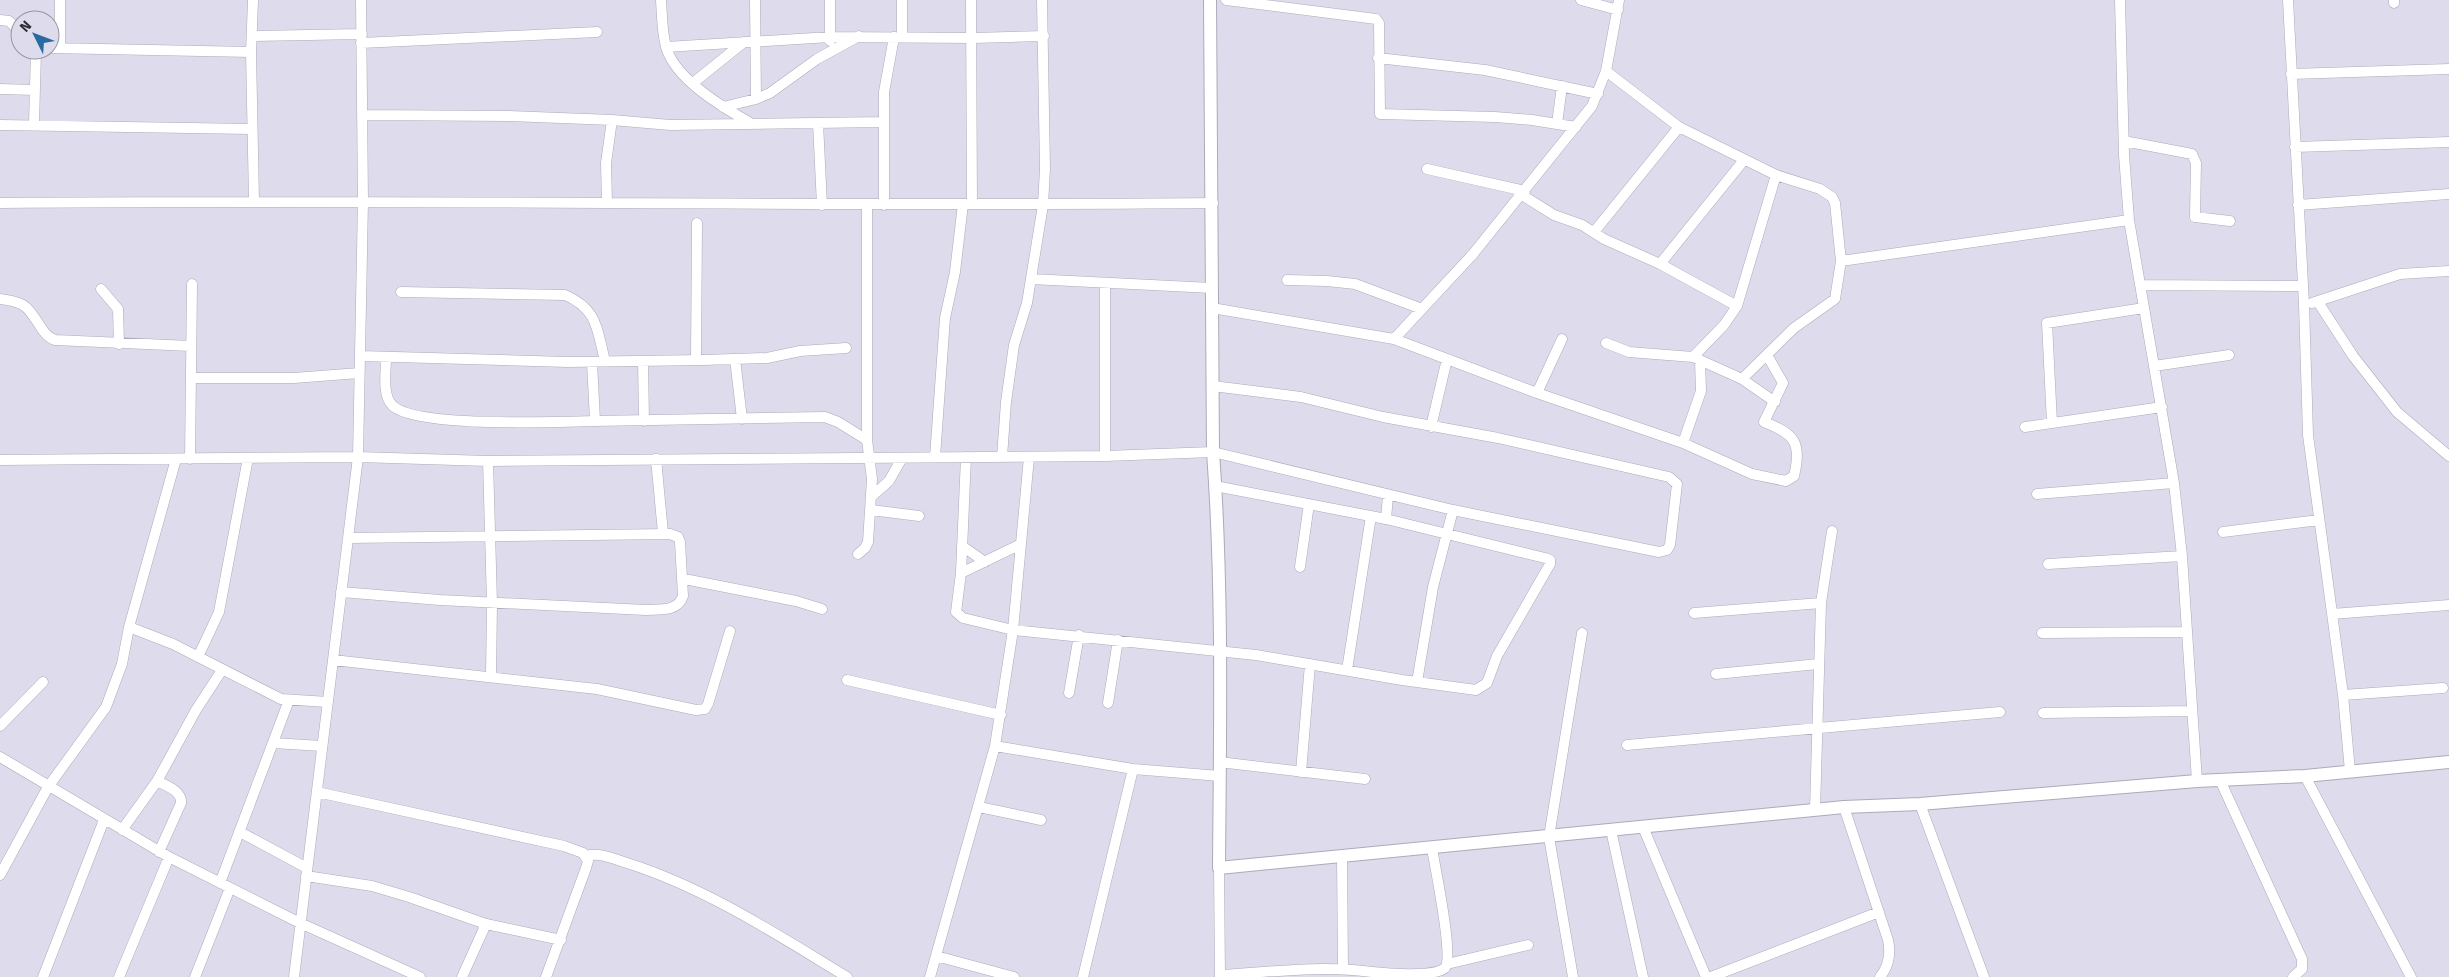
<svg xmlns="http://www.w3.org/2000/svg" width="2449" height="977" font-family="'Fira Sans',sans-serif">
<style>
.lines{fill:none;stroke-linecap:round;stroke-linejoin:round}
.minor-casing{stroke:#acaab9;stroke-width:11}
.tertiary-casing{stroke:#acaab9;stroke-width:14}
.minor{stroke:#fff;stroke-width:10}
.tertiary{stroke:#fff;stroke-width:12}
</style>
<rect width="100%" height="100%" fill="#dedcec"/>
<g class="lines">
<defs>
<path id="minor" d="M661,0C662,15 662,32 666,47C675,79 722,107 749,122
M755,0L756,99
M971,0L972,204
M1226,0L1376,19L1379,23L1380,114L1495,117L1532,120L1576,127
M1581,0L1618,10
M2120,0L2124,155L2129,220L2174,483L2182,556L2197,781
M2288,0L2304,304L2308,435L2343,695L2350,771
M2394,0V3
M253,1L251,52L254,201
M0,20L9,21L20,32
M252,36L362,34
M902,37V0
M830,41V0
M361,43L597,32
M60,47V0
M666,47L830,37L973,38L1044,36
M50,48L251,52
M1378,58L1485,70L1598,94
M1606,71L1679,127L1776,175L1820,189L1832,197L1835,203L1841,261L1835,299L1794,328L1742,379
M2291,74L2449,69
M693,83L744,42
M0,89L35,90
M723,107L756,99L770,93L817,59L859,36
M362,115L509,116L612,120L670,125L884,122
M818,123L822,205
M34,124L36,50
M1557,124L1562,86
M0,125L252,129
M2124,141L2192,154L2196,163L2195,217L2230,221
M2295,147L2449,142
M1427,169L1525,191
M1522,195L1554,215L1582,225L1604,239L1660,264L1737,306
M0,203C404,199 809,207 1213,203
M607,203L606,163L612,120
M884,205V92L894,37
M2298,205L2449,194
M1594,232L1679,127
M1841,261L2129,220
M1660,264L1744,160
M1031,279L1212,288
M1287,280L1327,281L1355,284L1422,309
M2140,285L2302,286
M101,289L118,309L119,344
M401,292L565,295C598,309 597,330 605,361
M0,299C8,300 16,301 23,305C37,314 40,335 55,340L191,346
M2318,302L2353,356L2397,412L2449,456
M2312,303L2400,274L2449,271
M1212,308L1394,339L1537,393L1683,443L1752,474L1786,481L1794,476C1802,443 1795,434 1764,422L1783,383L1767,355
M1394,339L1473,254L1592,106L1606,71L1619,0
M1606,343L1629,352L1693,357L1724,325L1737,306L1776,175
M360,356L568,362L703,360L767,358L800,351L846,348
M1693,357L1742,379L1775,402
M386,358C386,371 382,395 392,405C414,428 559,422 594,421C671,419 748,419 825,417L838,422L867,440
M735,359L742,419
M696,360L697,223
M643,361L644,421
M592,362L595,421
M2154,366L2229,355
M191,378H294L359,373
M1537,393L1562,339
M2052,423L2047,323L2144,308
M1431,427L1447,359
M2025,427L2162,407
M1683,443L1701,391L1700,360
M1105,456V284
M935,457L945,318L955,272L963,204
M966,457L961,573L956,612L963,618L1013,630L1256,655L1402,680L1476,690L1487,683L1497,656L1550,564V560L1545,558L1386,519L1215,486
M1002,457L1006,402L1014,345L1027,303L1043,205L1045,169L1042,0
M190,459L192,284
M656,459L663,533
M0,460L358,457L488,461L1105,456L1213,452L1453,510L1659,552L1667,550L1670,545L1677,484L1669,477L1498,438L1383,417L1301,397L1213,386
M488,461L492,603L491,677
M2037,494L2174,483
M871,497L889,481L902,458
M871,510L919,516
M1386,519L1388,496
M2223,532L2319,520
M962,546L985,562
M858,554L865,548L868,542L872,479L867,440V205
M2048,564L2182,556
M1300,567L1309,504
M961,573L1019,545
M684,579L796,601L822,609
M341,592L440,600L646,610C659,609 678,612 683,596L680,542L678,537L670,534L348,538
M1694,613L1821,603
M2332,614L2449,605
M129,627L173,644L281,699L328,702
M2042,633L2187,632
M198,657L219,612L248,458
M333,660L597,689L696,710L705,709L708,704L730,631
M1347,670L1371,516
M1716,674L1818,664
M847,680L1001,715
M1417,682L1433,587L1453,510
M1069,693L1079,635
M2343,695L2443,688
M1108,703L1118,640
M2043,713L2192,711
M0,726L43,682
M273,743L322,746
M1627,745L2000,712
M995,746L1133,769L1220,776
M0,757L169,857L300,923L420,977
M1219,762L1365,779
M1301,772L1310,664
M2305,776L2411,977
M2220,780L2302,959V969L2293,977
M317,792L564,846L583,853L588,861L586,868L546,977
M1920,804L1984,977
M979,807L1041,820
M1844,807L1888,940C1891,954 1889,966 1880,977
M1815,810L1821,603L1832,531
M1643,827L1706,977
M122,830L157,781
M1611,830L1643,977
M240,832L307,868
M159,852L181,803C182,791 167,786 157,781L196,710L222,670
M586,856C600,852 614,859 627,863C706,888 776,934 847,977
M1342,857L1343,968
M1219,868L1220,977
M0,875L48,787L106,707L122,664L129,627L176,459
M306,876L372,886L409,897L486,924L561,940
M220,883L289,700
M936,956L1014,977
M1447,964L1528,945
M1220,975C1270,972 1322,965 1372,972C1389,974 1434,977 1445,968C1454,956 1435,868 1432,848
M43,977L104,820
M119,977L169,857
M195,977L230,888
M294,977L358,457L363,201L361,0
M462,977L486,924
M930,977L995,746L1013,630L1029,457
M1083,977L1133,769
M1573,977L1549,837L1582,633
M1711,977L1879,912"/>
<path id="tertiary" d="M1210,0L1213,452C1223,590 1220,730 1219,868L1844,807L1920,804L2197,781L2305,776L2449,762"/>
</defs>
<!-- minor casing -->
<use href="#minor" class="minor-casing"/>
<!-- tertiary casing -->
<use href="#tertiary" class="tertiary-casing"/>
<!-- minor -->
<use href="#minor" class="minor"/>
<!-- tertiary -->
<use href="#tertiary" class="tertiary"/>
</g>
<!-- north arrow -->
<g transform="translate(35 35) rotate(312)"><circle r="24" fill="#dedcec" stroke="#9796a2"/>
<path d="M0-4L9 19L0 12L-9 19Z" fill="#296aa0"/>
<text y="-8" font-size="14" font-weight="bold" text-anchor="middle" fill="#2d2c32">N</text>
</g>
</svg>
